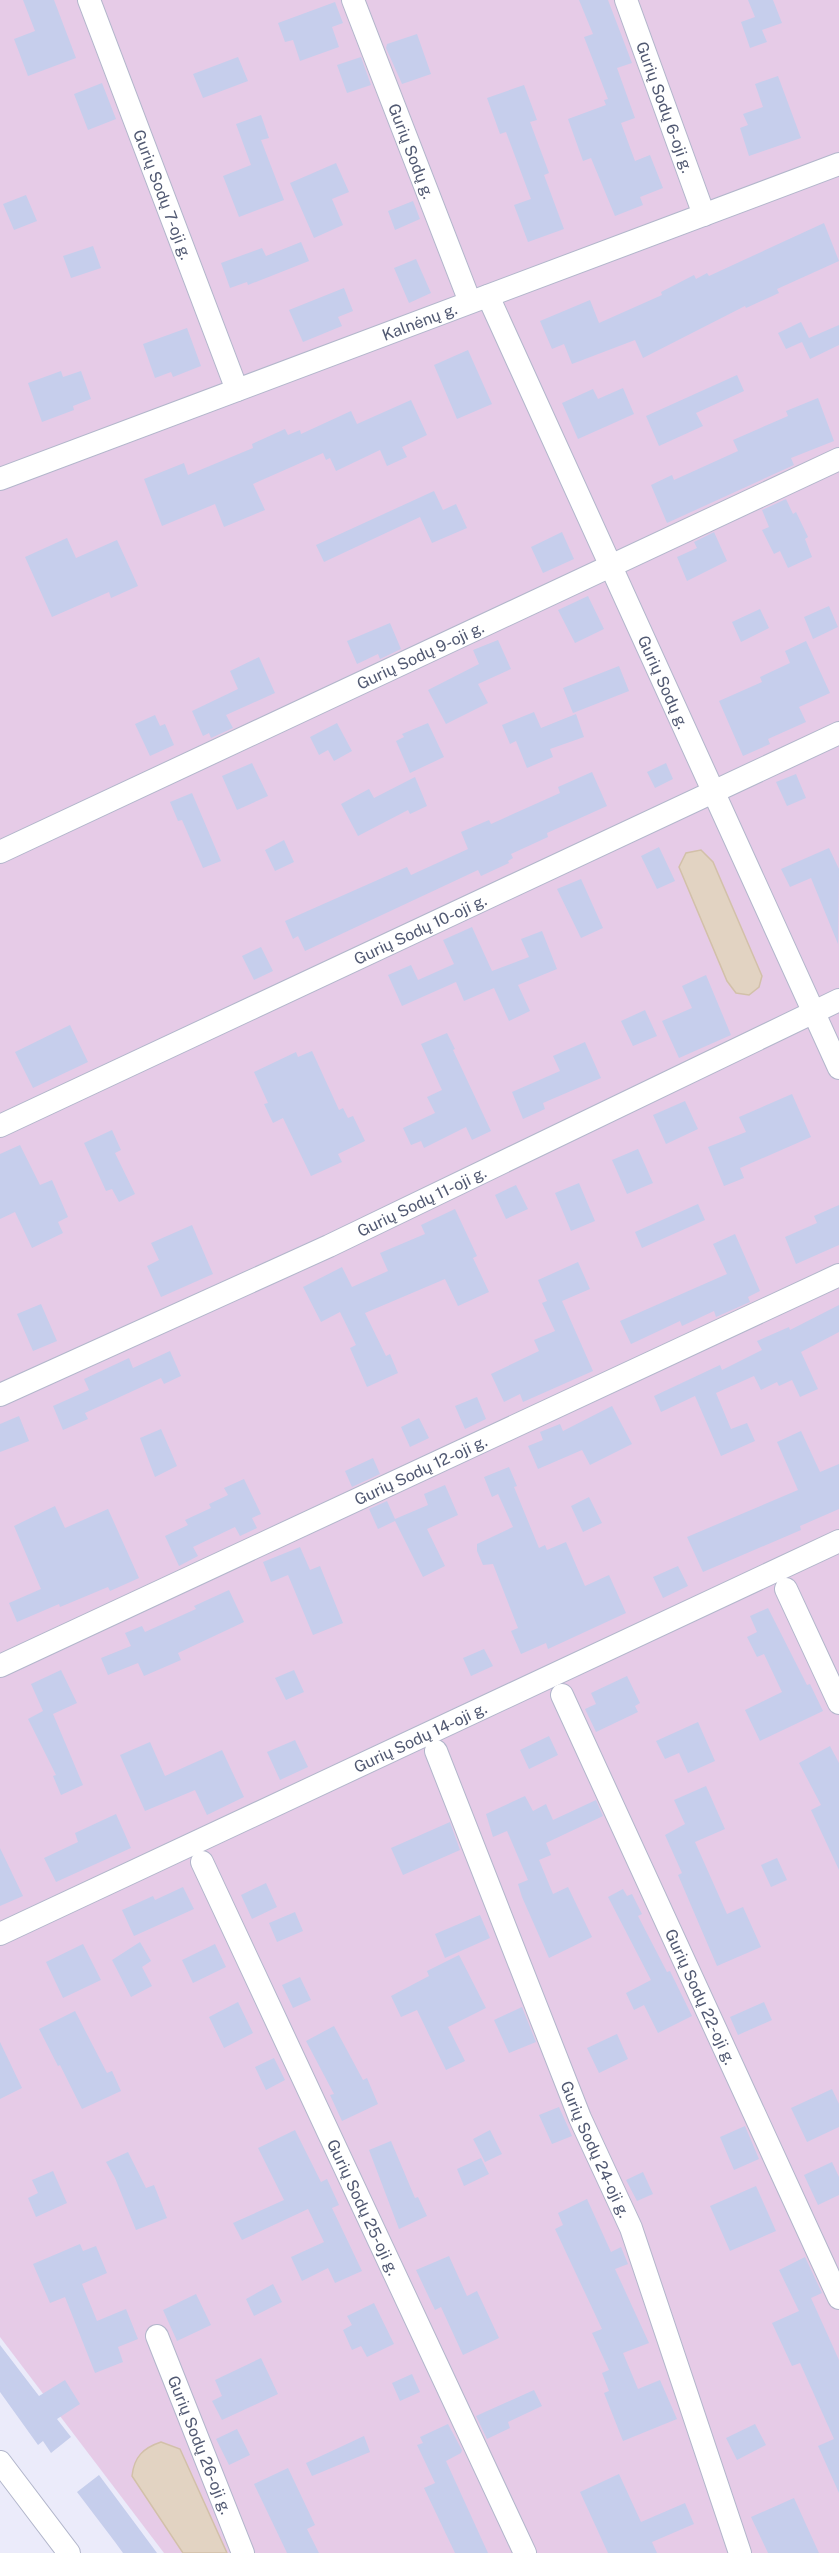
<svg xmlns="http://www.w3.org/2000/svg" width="839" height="2553" font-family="'Public Sans',sans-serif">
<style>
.green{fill:#e6cbe7}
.water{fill:#e2d3c2;stroke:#d2c0a9;stroke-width:1.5}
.building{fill:#c6ceec}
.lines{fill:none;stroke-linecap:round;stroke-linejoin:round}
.street-casing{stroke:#b2b6cb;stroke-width:24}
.street{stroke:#fff;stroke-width:22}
.labels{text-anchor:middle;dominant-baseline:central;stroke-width:4.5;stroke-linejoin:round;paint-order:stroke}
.street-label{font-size:16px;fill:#515972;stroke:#f1f1fd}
</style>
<rect width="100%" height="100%" fill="#ebebfa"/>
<!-- green -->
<path class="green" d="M0,0H839V2553H164L0,2337Z"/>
<!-- water -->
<path class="water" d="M701,850L713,862L762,976L759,987L749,995L736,993L727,981L679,867L686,853Z
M161,2442L180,2449L227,2553H183L132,2476C134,2457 143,2448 161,2442Z"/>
<!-- building -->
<path class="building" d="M23,0H54L76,58L28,76L14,39L35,31Z
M579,0H608L632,63L617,68L635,118L621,123L635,161L650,155L663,188L640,197L643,205L615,216L591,158L583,161L568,119L606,105L604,100L608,99L584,37L593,34Z
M748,0H773L782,23L762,30L767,42L750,48L741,22L755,17Z
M335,2L343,23L332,27L339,47L300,61L293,40L285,42L278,23Z
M417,34L431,74L402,84L386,48L387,44Z
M238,57L248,81L203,98L193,74Z
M361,57L371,85L347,93L337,65Z
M778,76L801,138L749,156L740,128L748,125L743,114L763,107L755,84Z
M102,83L116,119L88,130L74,94Z
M524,85L537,120L530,122L549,173L544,175L564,229L528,242L514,205L531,199L506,132L500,134L487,98Z
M261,115L269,138L261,140L284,200L239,217L223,176L251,165L236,124Z
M336,163L349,192L332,199L343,225L314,238L290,183Z
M26,195L37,221L14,230L3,204Z
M413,201L420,219L395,230L388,211Z
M824,223L839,261L777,289L779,293L746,308L745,306L643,358L635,340L572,364L564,344L552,349L540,321L590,300L599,323L662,295L661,292L694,275L696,279L707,273L709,276Z
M301,242L309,261L248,285L247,282L230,288L221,263L262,248L266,256Z
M93,246L101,268L71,278L63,256Z
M416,259L431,293L409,303L394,268Z
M344,288L353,311L338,317L342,326L303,342L289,310Z
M801,322L809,338L839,325V345L810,359L802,342L786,349L778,333Z
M187,328L201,366L173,377L171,372L155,378L143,344Z
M468,350L492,404L457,419L434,365Z
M61,371L63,377L81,371L91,399L73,406L74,410L42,422L28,383Z
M737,375L744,391L696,413L703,426L659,446L646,416Z
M623,388L634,414L578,439L562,403L593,389L598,399Z
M818,398L834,441L791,458L794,465L667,523L651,485L672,475L674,480L738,451L733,440L788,416L786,411Z
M411,400L427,435L402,447L407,457L387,466L380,450L336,471L330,458L326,460L323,453L253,484L265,510L224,527L215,504L162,526L144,479L184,463L188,475L253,448L252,444L285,429L288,435L300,430L301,434L351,411L357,424Z
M434,491L443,510L456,504L467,528L432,543L420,517L324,562L316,545Z
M786,499L793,514L796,512L808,537L805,539L812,557L788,568L780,551L774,554L762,530L769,527L762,510Z
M562,532L574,559L543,573L531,547Z
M714,532L727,561L687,581L677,557L697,548L694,542Z
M67,538L76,558L117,540L138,586L111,598L109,592L52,617L25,557Z
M588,596L604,629L575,643L558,610Z
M829,606L838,627L813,639L804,617Z
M760,609L769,628L741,642L732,622Z
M390,623L401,649L380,659L378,654L357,664L347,641Z
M498,640L511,669L478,684L488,703L446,724L428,690L479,664L473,650Z
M806,641L830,693L799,707L806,722L768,739L770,744L743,756L719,701L762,682L760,677L790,663L785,651Z
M259,657L275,693L226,715L233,728L211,738L209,733L203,736L192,711L238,689L230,671Z
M619,666L629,691L573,713L563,688Z
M534,712L541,728L576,714L584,737L550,749L553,757L527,768L516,741L510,744L502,725Z
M155,715L160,726L165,724L174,745L150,756L135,724Z
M337,723L352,751L334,761L328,750L319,755L310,737Z
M428,723L444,757L410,773L396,741L404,737L402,734Z
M252,763L268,796L237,810L222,776Z
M666,763L673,779L655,788L647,772Z
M592,772L607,806L547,833L548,837L511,854L513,858L508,861L509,863L481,876L478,870L305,951L298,936L293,939L285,921L407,867L411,875L468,849L461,832L489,820L491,824L560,793L558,787Z
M796,774L806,798L787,806L776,782Z
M415,777L427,806L410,814L408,810L358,836L341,804L369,789L374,798Z
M192,793L221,861L203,868L182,820L178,821L170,802Z
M284,840L294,862L275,871L265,850Z
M659,847L675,881L657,889L641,856Z
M829,848L839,869L838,944L811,878L790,887L781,869Z
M581,879L603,928L581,938L557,889Z
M472,927L492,971L529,957L521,939L542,931L557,969L518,985L530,1011L509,1021L494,988L464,1001L456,982L402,1006L388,975L411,965L418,980L454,964L443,940Z
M261,947L273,971L254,980L242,956Z
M706,975L731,1035L679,1058L662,1021L692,1008L682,986Z
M645,1010L657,1036L633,1046L621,1021Z
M70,1025L88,1062L33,1088L15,1052Z
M447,1033L455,1049L453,1050L491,1131L472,1140L466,1127L424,1148L421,1141L411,1145L403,1128L435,1113L427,1097L442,1090L421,1044Z
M585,1042L601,1078L543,1103L545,1109L523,1119L512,1092L560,1071L553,1056Z
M312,1051L339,1110L343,1108L348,1118L353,1116L365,1141L338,1154L342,1162L311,1176L283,1118L273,1123L264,1104L268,1103L254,1072L296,1052L298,1057Z
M792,1094L811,1137L740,1168L744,1178L724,1186L708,1147L746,1132L739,1117Z
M685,1101L698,1129L666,1144L653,1115Z
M112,1130L121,1150L115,1153L135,1194L119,1202L112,1189L106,1191L84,1143Z
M20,1145L40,1185L52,1180L68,1217L58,1222L63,1233L32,1248L15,1212L0,1219V1154Z
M638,1149L653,1183L627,1194L612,1160Z
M579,1183L595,1221L571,1231L555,1193Z
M516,1185L528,1209L506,1219L495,1195Z
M698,1204L705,1220L642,1248L635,1232Z
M839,1205V1245L796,1264L785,1237L817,1223L814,1216Z
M455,1209L477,1256L473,1258L489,1292L458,1306L445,1279L365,1313L386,1356L390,1354L398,1373L367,1387L350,1348L356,1345L340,1312L321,1322L303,1287L342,1267L352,1287L388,1271L380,1253L425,1234L421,1225Z
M192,1225L213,1274L161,1297L147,1266L159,1260L151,1243Z
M735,1234L760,1291L748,1297L750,1302L716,1317L714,1311L682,1326L680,1321L631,1344L620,1321L727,1274L713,1244Z
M578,1262L590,1289L562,1301L593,1371L523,1402L520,1394L504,1402L491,1374L539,1351L534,1340L555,1331L542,1303L547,1301L538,1280Z
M41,1304L57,1341L33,1351L17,1314Z
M839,1305V1332L801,1352L818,1389L800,1397L792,1380L779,1386L777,1382L761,1390L754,1376L716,1393L731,1429L747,1423L755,1441L721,1456L695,1396L661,1412L654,1396L720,1365L722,1370L762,1350L757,1341L789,1327L790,1330Z
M170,1351L181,1376L164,1384L161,1378L85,1413L88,1419L63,1430L53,1406L89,1390L84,1379L129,1358L133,1368Z
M477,1397L486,1419L465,1429L455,1406Z
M612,1406L632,1444L590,1465L582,1450L538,1469L528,1446L543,1440L540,1432L560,1424L563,1431Z
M19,1416L29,1441L0,1452V1424Z
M419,1418L429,1438L410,1447L401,1427Z
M161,1429L177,1466L155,1477L140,1438Z
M801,1431L820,1472L839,1464V1509L800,1526L801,1530L703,1572L687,1537L798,1490L777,1442Z
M373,1458L380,1474L352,1487L345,1471Z
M509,1467L517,1486L514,1487L539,1548L545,1545L547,1550L566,1542L585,1586L609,1575L626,1613L548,1649L546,1643L521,1654L511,1631L518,1628L493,1564L483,1565L477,1551V1544L513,1527L498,1494L492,1497L484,1477Z
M244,1479L261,1514L252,1518L257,1528L240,1536L235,1527L193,1547L198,1556L179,1566L165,1536L188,1525L185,1520L211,1508L209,1504L228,1495L224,1488Z
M445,1485L458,1515L427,1529L445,1566L423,1577L395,1521L378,1529L369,1509L387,1501L395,1519L428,1505L424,1494Z
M589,1497L602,1523L583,1532L571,1506Z
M55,1506L65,1528L108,1509L139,1578L110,1591L108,1587L60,1607L59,1604L17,1622L9,1603L41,1589L14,1526Z
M300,1547L310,1570L320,1566L343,1623L313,1635L288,1575L271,1582L263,1562Z
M678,1566L688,1586L663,1598L653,1577Z
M229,1590L244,1622L178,1653L181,1660L144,1676L138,1663L108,1675L101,1658L131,1646L125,1633L142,1626L145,1632L196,1609L194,1606Z
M768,1608L807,1685L810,1684L823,1711L760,1741L745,1710L782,1692L764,1654L757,1657L747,1637L757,1632L750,1616Z
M484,1649L493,1666L471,1676L463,1658Z
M61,1670L77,1703L53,1714L83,1785L61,1795L53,1776L56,1775L28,1719L43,1711L31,1684Z
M294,1670L304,1692L286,1700L275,1678Z
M627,1676L640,1703L635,1706L638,1712L596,1732L585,1709L596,1704L591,1693Z
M698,1722L715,1761L688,1773L679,1753L665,1759L656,1741Z
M549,1736L558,1755L529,1769L520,1750Z
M295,1740L308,1767L280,1780L267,1752Z
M150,1742L165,1776L222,1750L244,1797L207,1815L195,1790L145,1811L120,1755Z
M830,1746L839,1763V1870L811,1810L821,1805L799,1763Z
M706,1786L725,1829L695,1842L727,1914L743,1907L761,1947L717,1966L678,1875L682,1873L665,1835L685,1824L674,1800Z
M525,1796L533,1811L546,1804L553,1820L596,1800L603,1816L546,1843L551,1855L539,1860L553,1894L568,1887L592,1937L549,1958L522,1897L518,1884L528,1880L507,1831L493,1837L486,1814Z
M116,1814L131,1848L56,1882L44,1858L78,1842L75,1833Z
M450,1822L460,1850L403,1875L391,1848Z
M0,1848L23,1896L0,1906Z
M777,1858L787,1880L771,1887L761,1865Z
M266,1883L277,1907L252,1919L241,1895Z
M183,1887L194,1909L134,1936L122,1910L153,1896L155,1900Z
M623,1889L627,1896L632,1894L642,1914L638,1916L667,1972L670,1971L692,2016L658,2033L644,2005L634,2010L626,1993L651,1980L608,1897Z
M295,1912L303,1931L277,1942L269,1923Z
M480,1915L490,1938L445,1958L435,1934Z
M140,1942L151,1961L142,1967L152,1986L131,1997L112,1960Z
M83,1944L101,1980L63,1998L46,1962Z
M215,1944L226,1967L193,1983L182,1960Z
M459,1955L486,2008L448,2027L465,2061L446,2070L417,2010L401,2017L391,1996L429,1976L427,1971Z
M300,1977L311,2000L293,2008L282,1985Z
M238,2002L253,2033L224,2048L209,2017Z
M764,2002L772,2020L738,2035L730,2017Z
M522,2007L536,2042L509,2053L494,2020Z
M75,2011L107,2073L112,2071L121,2091L82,2109L60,2065L58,2066L39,2029Z
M334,2026L363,2080L367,2078L378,2104L342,2121L330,2095L334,2094L306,2041Z
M617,2034L628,2059L599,2073L587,2048Z
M0,2042L22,2088L0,2099Z
M274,2058L285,2080L266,2090L255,2067Z
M832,2089L839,2104V2127L807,2142L791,2108Z
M559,2107L572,2136L552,2144L539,2115Z
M745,2126L759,2159L734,2170L720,2137Z
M295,2130L321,2182L327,2179L339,2205L332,2208L362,2271L335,2283L328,2268L302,2281L291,2257L324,2242L308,2209L242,2240L233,2223L284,2200L258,2148Z
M490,2130L502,2154L485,2162L473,2139Z
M391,2141L415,2198L418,2197L427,2216L399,2229L369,2150Z
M128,2152L146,2188L154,2185L167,2218L136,2230L115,2178L106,2162Z
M481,2158L489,2174L464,2186L457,2169Z
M832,2162L839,2177V2195L818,2205L804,2175Z
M53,2171L67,2203L36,2217L28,2198L38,2193L32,2180Z
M643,2172L653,2194L637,2201L626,2180Z
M756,2186L776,2231L730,2251L710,2206Z
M587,2199L611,2252L621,2247L628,2264L615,2269L649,2343L623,2353L638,2389L660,2380L677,2419L623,2441L604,2393L609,2391L602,2373L609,2370L592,2333L602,2329L555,2229L563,2225L558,2213Z
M80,2244L83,2251L96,2246L107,2273L82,2284L97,2321L126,2309L138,2339L118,2347L123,2362L95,2373L65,2297L50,2303L33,2264Z
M449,2256L467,2296L477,2291L499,2338L463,2355L441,2307L435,2310L416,2270Z
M805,2257L822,2293L811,2298L839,2360V2493L818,2446L834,2439L800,2363L792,2366L772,2323L799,2311L779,2270Z
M273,2284L282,2302L254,2316L246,2299Z
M196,2294L211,2325L177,2341L163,2310Z
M374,2303L394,2344L367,2357L361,2346L352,2350L343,2330L352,2325L347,2316Z
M0,2345L39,2396L65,2380L80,2404L57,2419L71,2437L51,2453L43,2441L38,2445L0,2392Z
M261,2358L278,2394L222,2420L212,2401L222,2396L215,2380Z
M412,2374L420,2392L400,2401L392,2383Z
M534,2390L542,2406L508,2422L510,2428L487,2439L476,2416Z
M448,2424L462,2450L461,2453L446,2461L488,2553H455L424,2488L435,2483L417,2445L423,2443L420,2437Z
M755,2424L766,2445L737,2460L726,2438Z
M237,2429L250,2455L229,2465L216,2439Z
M364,2436L370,2452L312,2476L306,2463Z
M288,2468L315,2525L307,2529L319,2553H287L254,2484Z
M619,2474L641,2522L685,2503L694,2524L652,2542L657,2553H608L580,2492Z
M99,2475L137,2526L157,2553H123L115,2542L77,2492Z
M794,2498L819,2553H768L751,2517Z"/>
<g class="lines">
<defs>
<g id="street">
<path id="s1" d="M89,0L237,390"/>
<path id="s2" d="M353,0L470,302"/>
<path id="s3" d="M626,0L704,215"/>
<path id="s4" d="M488,296L839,1068"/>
<path id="s5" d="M0,479L839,164"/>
<path id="s6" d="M0,852L839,459"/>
<path id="s7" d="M0,1126L839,733"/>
<path id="s8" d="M0,1395L329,1246L839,1000"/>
<path d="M786,1589L839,1703"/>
<path id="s9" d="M0,1666L839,1275"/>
<path id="s10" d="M562,1695L839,2298"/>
<path id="s11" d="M436,1751L580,2118L631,2228L740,2553"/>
<path id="s12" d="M202,1862L525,2553"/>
<path id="s13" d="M0,1934L839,1541"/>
<path id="s14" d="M157,2336L243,2553"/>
<path d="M0,2462L69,2553"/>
</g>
</defs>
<!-- street casing -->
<use href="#street" class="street-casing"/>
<!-- street -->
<use href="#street" class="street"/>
</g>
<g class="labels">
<!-- street labels -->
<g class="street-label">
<text stroke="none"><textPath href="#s3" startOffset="114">Gurių Sodų 6-oji g.</textPath></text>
<text stroke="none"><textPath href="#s2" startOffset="162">Gurių Sodų g.</textPath></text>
<text stroke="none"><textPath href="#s1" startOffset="208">Gurių Sodų 7-oji g.</textPath></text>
<text stroke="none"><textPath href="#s5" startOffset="448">Kalnėnų g.</textPath></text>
<text stroke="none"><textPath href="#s6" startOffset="464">Gurių Sodų 9-oji g.</textPath></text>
<text stroke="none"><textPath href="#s4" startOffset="424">Gurių Sodų g.</textPath></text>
<text stroke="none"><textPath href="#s7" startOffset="464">Gurių Sodų 10-oji g.</textPath></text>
<text stroke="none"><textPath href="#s8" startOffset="464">Gurių Sodų 11-oji g.</textPath></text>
<text stroke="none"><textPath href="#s9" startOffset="464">Gurių Sodų 12-oji g.</textPath></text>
<text stroke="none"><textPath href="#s13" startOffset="464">Gurių Sodų 14-oji g.</textPath></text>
<text stroke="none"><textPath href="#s10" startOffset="332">Gurių Sodų 22-oji g.</textPath></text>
<text stroke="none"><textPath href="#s11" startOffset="429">Gurių Sodų 24-oji g.</textPath></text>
<text stroke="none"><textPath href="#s12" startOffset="381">Gurių Sodų 25-oji g.</textPath></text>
<text stroke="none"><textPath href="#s14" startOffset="117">Gurių Sodų 26-oji g.</textPath></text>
</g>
</g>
</svg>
